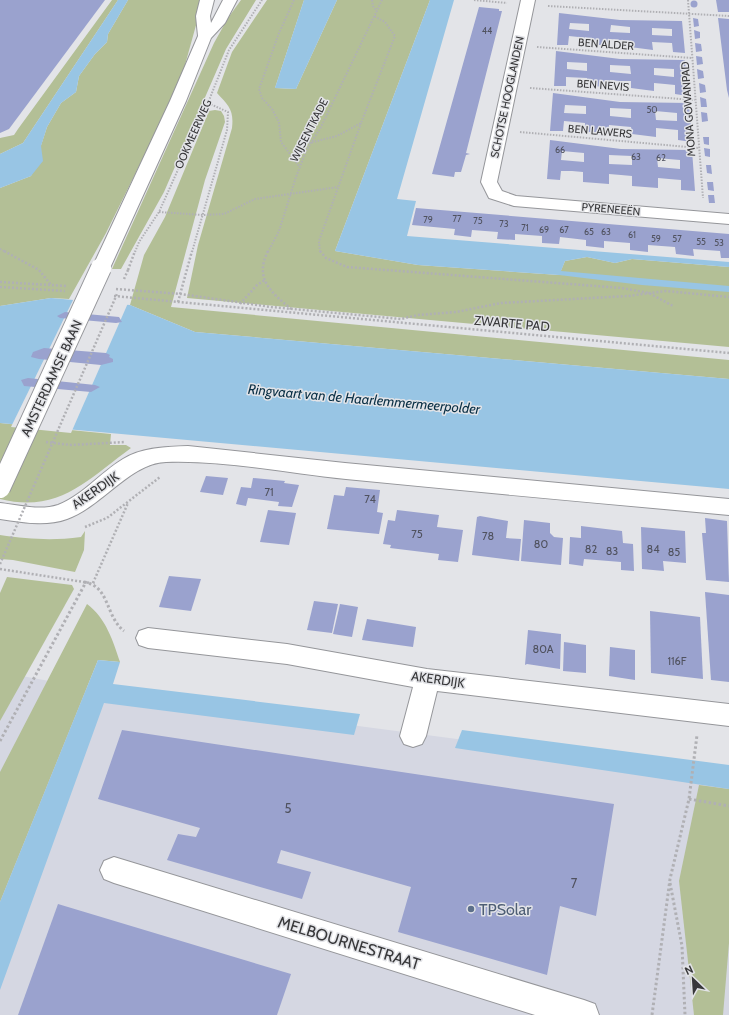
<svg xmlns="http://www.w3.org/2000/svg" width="729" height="1015" font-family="Cabin,sans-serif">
<rect width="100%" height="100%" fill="#e3e4e8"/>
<path fill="#d5d7e2" d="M0,672L131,696L729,775V1015H0Z"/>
<g fill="#b3bf96">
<path d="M112,0H118L23,143L0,154V138L14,135L18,129Z"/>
<path d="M128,0H203L180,83L106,233L69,299L51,298L0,306V188L31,176L47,127L61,103L76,92L79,76L95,54L107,42L108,34Z"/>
<path d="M241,0H256L226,49L164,192L121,269H112L214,43L228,18Z"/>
<path d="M267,0H304L275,88L296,89L337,0H430L335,251L418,265L559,275L565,261L587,257L615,263L632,259L729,267V347L187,298L198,245L232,128C234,110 229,106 217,93L232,52Z"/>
<path d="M215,110L221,111L224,116L225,122L205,180L171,307L729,360V379L195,332L130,305L144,255L165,217L209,111Z"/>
<path d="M0,423L111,434L110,445H126L131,448C88,479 59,514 0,499Z"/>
<path d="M85,531L84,550L75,572L13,560L0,559V535C29,539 51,541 81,537Z"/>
<path d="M7,577L72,585L74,589L0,721V593Z"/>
<path d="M87,604C106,618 113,641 120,662L98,660L0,902V772Z"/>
<path d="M699,785L729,789V943L723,1015H694L679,881Z"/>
</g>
<g fill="#98c5e4">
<path d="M118,0H128L108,34L107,42L95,54L79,76L76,92L61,103L47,127L41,146L43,161L31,176L0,188V154L23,143Z"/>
<path d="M304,0H337L296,89L275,88Z"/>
<path d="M430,0H454L397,199L416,201L407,236L729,262V267L632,259L615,263L587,257L565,261L561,271L729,286V292L642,285L559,275L418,265L335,251Z"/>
<path d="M51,298L130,305L195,332L729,379V489L0,423V306Z"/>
<path d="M98,660L120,662L113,684L360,714L354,735L104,703L0,990V902Z"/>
<path d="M462,730L729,765V789L455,748Z"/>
</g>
<path fill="#e3e4e8" d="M74,298L128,303L71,433L11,427Z"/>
<g fill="#9aa2ce" fill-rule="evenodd">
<path d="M0,0H105L9,129L0,133Z"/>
<path d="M716,0H729V12H718Z"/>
<circle cx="694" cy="4" r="3.5"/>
<path d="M479,7L499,9V11H502L466,153L470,154L466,155L461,172H455L454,177L432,174Z"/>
<path d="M559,13L620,20L682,21L685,53L673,52L672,43L652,42L653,50L630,47V41L610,39V45H588V38L569,36L568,45H557ZM570,23L589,24V31L569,29ZM611,25L630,27V33L610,32ZM652,28L672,29V36L652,35Z"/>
<path d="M693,18L698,19L699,26L694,27Z"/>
<path d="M718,18L729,19V98L727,90Z"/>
<path d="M694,30L700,32V38L695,39Z"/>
<path d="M695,43L701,44L702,51L696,52Z"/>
<path d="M556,51L620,59L685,60L688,96L675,94V85L665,84L654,83V91L631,88V81H620L610,80V87L587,86V78L566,77V86H554ZM567,62L587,63V71L567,69ZM610,65L630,66L631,74L610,72ZM654,68L674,69V77L654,75Z"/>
<path d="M696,56L702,57L703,64L697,65Z"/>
<path d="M697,69L703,71L704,78L698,79Z"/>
<path d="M699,83L705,85L706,92L700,93Z"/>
<path d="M553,93L620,102L689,103L692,142L678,140V130L656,128V137L632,134L631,127L609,125V132H585V123L564,121L563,131H550ZM565,105L586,106V114L564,113ZM610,108L631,109V118L610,116ZM655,111L677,113V121L656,120Z"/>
<path d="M700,97L706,99L707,107H701Z"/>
<path d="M701,112L707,113L708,121L702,122Z"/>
<path d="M703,137H709V145L704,144Z"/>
<path d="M550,140L621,149L692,150L695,191L681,190V180L669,179L658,178V188L632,186V176L621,175L609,174V184L583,182V172L572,171H561L560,180L547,179ZM562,151L584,153V162L561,160ZM609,155L632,156V165L609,164ZM657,158L680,160V169L658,167Z"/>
<path d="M704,148L710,149V157L705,156Z"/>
<path d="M706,165H711L712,174L707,173Z"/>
<path d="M707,182H713L714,191L708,190Z"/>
<path d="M708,195H714L715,203H709Z"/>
<path d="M416,208L729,234V258H721L720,251L693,249L694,256L676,254L675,247L648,245V252L630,250V243L604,241V248L586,246V240L560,237L559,244L542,243V236L515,234V240L497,239L498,232L472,230L471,237L454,235L455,229L412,225Z"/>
<path d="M65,312L119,317L122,322L116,323L60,318L57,316Z"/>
<path d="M44,348L106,353L110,355L109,357L113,359V362L101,365L39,359L31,357L33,352Z"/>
<path d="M28,378L95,385L100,387L91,392L24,386L21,380Z"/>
<path d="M206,476L228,478L223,495L200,492Z"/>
<path d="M253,478L285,481L284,483L299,485L292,507L278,506L279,502L248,498L246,506L236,504L241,487L251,488Z"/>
<path d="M346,487L380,490L377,512L383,513L379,534L327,529L334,495L344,496Z"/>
<path d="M268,510L296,513L289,545L260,542Z"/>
<path d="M397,510L439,515L437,527L463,530L458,562L438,560L439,554L390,548L391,545L383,544L388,520L395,521Z"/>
<path d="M480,516L508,521L506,538L521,539L519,561L472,555L477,517Z"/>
<path d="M705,518L727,521L729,582L706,580L702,533H706Z"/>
<path d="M524,520L550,523V533L554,537L563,538L561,565L521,561Z"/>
<path d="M581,526L622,531L623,543L633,544L634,571L621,570V562L584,559L583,566L569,564L570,537L581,538Z"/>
<path d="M641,527L685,531L686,563L663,561L664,571L642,569Z"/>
<path d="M169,576L201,579L191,611L159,607Z"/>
<path d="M705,592L729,595V682L711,680Z"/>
<path d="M314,601L338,604L332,633L307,630Z"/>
<path d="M340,604L358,607L352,637L333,634Z"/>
<path d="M650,611L700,617L703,679L651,673Z"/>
<path d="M367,619L416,627L413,647L362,640Z"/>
<path d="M528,630L561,634L560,669L527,664L525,665Z"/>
<path d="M564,642L586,645V673L563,671Z"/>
<path d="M610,647L635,650V680L609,676Z"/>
<path d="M122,730L614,804L596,916L560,906L547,975L398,932L411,887L281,850L277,863L311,872L302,899L167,860L178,834L196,837L200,828L98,799Z"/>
<path d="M58,904L291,974L277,1015H18Z"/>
</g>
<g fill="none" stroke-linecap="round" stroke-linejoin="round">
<g stroke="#95969a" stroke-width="2">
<g id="minor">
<path d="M521,0H535L497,182L502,191L516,196L729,214V224L514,206L489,198L481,182Z"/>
<path d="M188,446L345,463L729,499V515C601,503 474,492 346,479C288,473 225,460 166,462C130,463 103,506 67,519C45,527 22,522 0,519V503C18,505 40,511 58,505C83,495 100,473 123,459C143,447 165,447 188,446Z"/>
<path d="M148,628L287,644L427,669L729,704V726L437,691L426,736L422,744L413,747L404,744L400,736L413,687L287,664L148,648L139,645L136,638L139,631Z"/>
<path d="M114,857L584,1000L595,1004L599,1015H535L114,883L104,879L100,870L104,861Z"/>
</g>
</g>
<g stroke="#95969a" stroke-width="2">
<path id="major" d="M200,0H214L210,16L211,23L223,0H237L225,23L211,38L186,101L110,268L107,272L101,273L95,272L92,268L170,101L198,36L196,16Z"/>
</g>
<g stroke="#b0b0b4" stroke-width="2" stroke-dasharray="1.5 1.5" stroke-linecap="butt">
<path d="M294,0L279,33L259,89L262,98L272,109L279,122L281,142L299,166"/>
<path d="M372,0L373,6L377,11"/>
<path d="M474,0L507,3"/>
<path d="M688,0L703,198"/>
<path d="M548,6L729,16"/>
<path d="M537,47L692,58"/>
<path d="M530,88L695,100"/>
<path d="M520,132L699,148"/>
<path d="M309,143L337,136L361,123L395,36L385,22L374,16"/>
<path d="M159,212L203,215L224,214L255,199L338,187"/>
<path d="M0,249L6,252"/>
<path d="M135,252L139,242L159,212L208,103L229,50L262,0"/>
<path d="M192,252L227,130L228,112L208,103"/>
<path d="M268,252L279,231L296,177L306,151L321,127L382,0"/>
<path d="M320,252L319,241L361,123"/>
</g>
<g stroke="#b0b0b4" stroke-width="2.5" stroke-dasharray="2 2" stroke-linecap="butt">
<path d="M4,251L39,270L51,285"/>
<path d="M268,251C254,279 271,292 291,309"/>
<path d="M320,251L326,258L347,267L622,288L649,293L673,306"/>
<path d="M128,270L135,251"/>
<path d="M0,282L67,286"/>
<path d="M0,287L65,291"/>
<path d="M116,289L181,294L271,307L401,319L418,315L456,312L501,303L628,296L666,291L729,297"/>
<path d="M114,296L729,353"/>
<path d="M178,302L192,251"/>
<path d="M240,304L257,285L265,280"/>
<path d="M46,442L71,445L125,442"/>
<path d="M85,527L107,518L160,477"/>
<path d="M0,569L90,583"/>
<path d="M93,583L128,503"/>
</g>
<g stroke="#b0b0b4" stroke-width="3" stroke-dasharray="2.5 2.5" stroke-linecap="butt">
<path d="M84,582C110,586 105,616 124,631"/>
<path d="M93,583L94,582"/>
<path d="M0,741L86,582"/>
<path d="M689,799L729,806"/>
<path d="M670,883L682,946L685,1015"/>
<path d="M652,1015L670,879L689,799L697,735"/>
</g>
<use href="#minor" fill="#fff" fill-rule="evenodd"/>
<use href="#major" fill="#fff" fill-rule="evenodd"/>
<g stroke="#95969a" stroke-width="22" stroke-linecap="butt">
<path id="major-bridge" d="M0,488L101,268"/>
</g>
<g stroke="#b0b0b4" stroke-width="2.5" stroke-dasharray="2 2" stroke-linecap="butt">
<path d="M124,279L128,270"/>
<path d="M0,564L117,294"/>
</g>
<use href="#major-bridge" stroke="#fff" stroke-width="20"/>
</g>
<circle fill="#5c6f8a" stroke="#e3e4e8" stroke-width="1.5" cx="471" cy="909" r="4"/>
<g text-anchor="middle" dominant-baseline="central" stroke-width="3" stroke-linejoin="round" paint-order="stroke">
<g font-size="9" fill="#50525f">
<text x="487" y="30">44</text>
<text x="652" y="109">50</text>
<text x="560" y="149">66</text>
<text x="636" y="156">63</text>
<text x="661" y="157">62</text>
<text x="457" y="218">77</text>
<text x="428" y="219">79</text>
<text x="478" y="220">75</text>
<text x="504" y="223">73</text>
<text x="525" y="227">71</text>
<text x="544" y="229">69</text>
<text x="564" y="229">67</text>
<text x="589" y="231">65</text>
<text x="606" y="231">63</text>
<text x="632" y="234">61</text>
<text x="656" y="238">59</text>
<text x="677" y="238">57</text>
<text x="701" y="241">55</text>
<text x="719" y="242">53</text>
</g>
<g font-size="11" fill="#38383a" stroke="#e3e4e8">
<text transform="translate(606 44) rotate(4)">BEN ALDER</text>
<text transform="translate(603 85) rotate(4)">BEN NEVIS</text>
<text transform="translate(507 97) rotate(-78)">SCHOTSE HOOGLANDEN</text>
<text transform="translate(688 109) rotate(-94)">MONA GOWANPAD</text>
<text transform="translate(309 130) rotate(-63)">WIJSENTKADE</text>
<text transform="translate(600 131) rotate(5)">BEN LAWERS</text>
<text transform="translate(193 134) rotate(-66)">OOKMEERWEG</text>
<text transform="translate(611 209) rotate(5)">PYRENEEËN</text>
</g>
<g font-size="11" fill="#50525f">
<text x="269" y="492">71</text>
<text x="370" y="499">74</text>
<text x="417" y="534">75</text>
<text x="488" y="536">78</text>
<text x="541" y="544">80</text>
<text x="591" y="549">82</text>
<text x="653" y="549">84</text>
<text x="612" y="551">83</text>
<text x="674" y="552">85</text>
<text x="543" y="649">80A</text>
<text x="677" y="661">116F</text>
</g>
<g font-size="13" fill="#38383a" stroke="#e3e4e8">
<text transform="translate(512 323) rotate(5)">ZWARTE PAD</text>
<text transform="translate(51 378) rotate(-65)">AMSTERDAMSE BAAN</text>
<text transform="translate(95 490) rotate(-35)">AKERDIJK</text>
<text transform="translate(438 679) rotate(8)">AKERDIJK</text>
</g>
<g font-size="13" fill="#50525f">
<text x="288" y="808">5</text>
<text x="574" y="883">7</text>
</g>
<g font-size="14" font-style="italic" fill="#092f45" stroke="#e3e4e8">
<text transform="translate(364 399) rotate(5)">Ringvaart van de Haarlemmermeerpolder</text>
</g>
<g font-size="16" fill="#4e5e75" stroke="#e3e4e8" text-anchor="start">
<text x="479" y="909">TPSolar</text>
</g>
<g font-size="16" fill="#38383a" stroke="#e3e4e8">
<text transform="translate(349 943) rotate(17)">MELBOURNESTRAAT</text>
</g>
</g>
<g transform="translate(693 979) rotate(335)" stroke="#e3e4e8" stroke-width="3" paint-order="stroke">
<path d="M0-3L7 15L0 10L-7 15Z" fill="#38383a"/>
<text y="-6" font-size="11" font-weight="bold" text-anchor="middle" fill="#38383a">N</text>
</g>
</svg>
